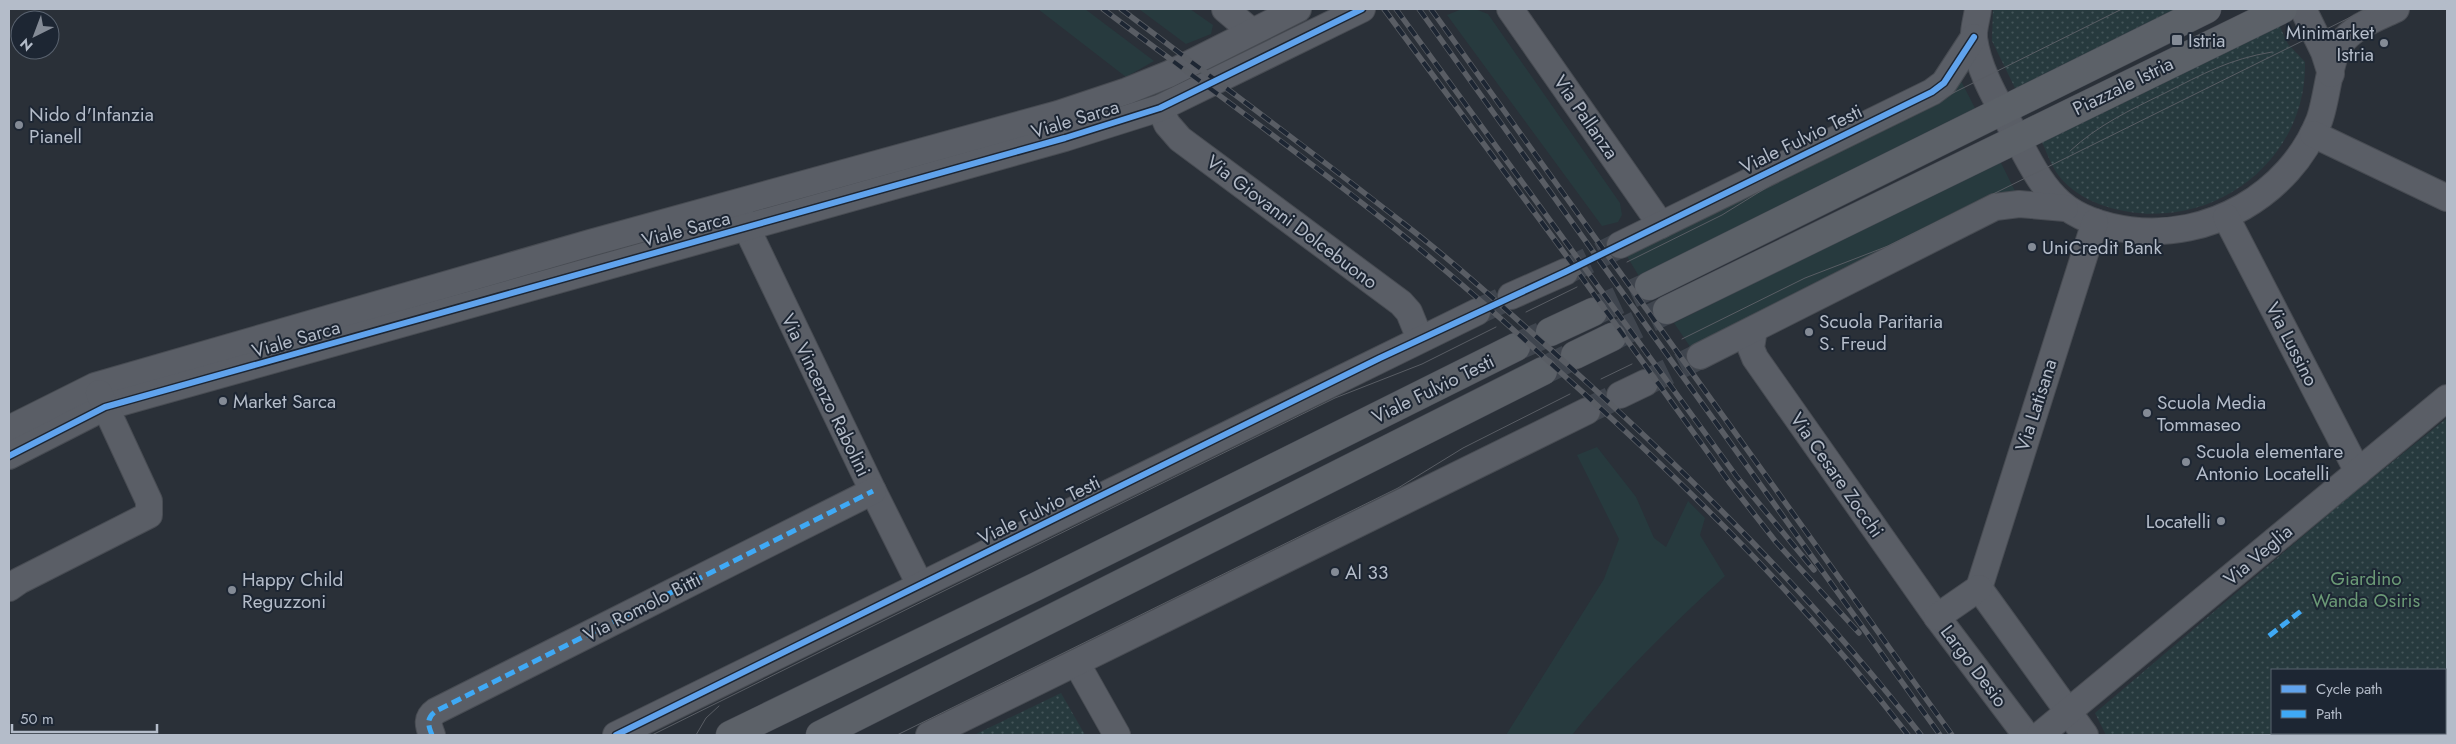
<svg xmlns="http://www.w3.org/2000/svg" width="2456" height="744" font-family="Jost,sans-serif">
<defs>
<pattern id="park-dots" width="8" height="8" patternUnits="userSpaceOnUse" patternTransform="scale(1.25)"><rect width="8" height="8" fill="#273a3e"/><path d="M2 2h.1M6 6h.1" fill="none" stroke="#445559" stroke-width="1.8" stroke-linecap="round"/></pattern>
</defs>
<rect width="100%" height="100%" fill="#2a3038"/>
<g fill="#273a3e">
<path d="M1038,9H1085L1154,61L1126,77Z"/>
<path d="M1139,9H1190L1213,25L1211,34L1186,44Z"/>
<path d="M1462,9H1475L1488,14L1620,203L1622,215L1618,222L1602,226L1447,15Z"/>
<path d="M1960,79L1978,114L1640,278L1625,253Z"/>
<path d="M1999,159L2017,195L1693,351L1674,323Z"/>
<path d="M1597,447L1636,497L1654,538L1666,547L1688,501L1705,518L1700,535L1725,576C1671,626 1618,677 1572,735H1506L1604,579L1619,539L1577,455Z"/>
</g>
<g fill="url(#park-dots)" fill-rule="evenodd">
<path d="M1993,9H2176L2016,90L1992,41Z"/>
<path d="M2279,25L2288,44L2305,62C2307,158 2218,229 2124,211C2099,206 2075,196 2059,176C2051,166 2046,150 2040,138Z"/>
<path d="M2447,418V735H2106L2095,713L2350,496ZM2272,670H2445V733H2272Z"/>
<path d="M1061,693L1085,735H974Z"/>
</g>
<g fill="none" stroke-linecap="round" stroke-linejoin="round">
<g stroke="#3f454e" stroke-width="26" stroke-dasharray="26 13" stroke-linecap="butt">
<path d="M1565,272L1620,245"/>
<path d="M1477,312L1511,296"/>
<path d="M1645,383L1700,356"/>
<path d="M1587,411L1620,395"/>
</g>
<g stroke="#3f454e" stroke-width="28" stroke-dasharray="28 14" stroke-linecap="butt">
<path d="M1593,312L1649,286"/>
<path d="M1612,337L1667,310"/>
<path d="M1516,347L1550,332"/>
<path d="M1543,371L1575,355"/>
</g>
<g stroke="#484c53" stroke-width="28">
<g id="minor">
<path d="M1225,9L1245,26L1250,33"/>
<path d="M1510,9L1661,225"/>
<path d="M1978,9C1977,18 1973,30 1974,38C1979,75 2003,110 2019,142C2047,197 2066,221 2130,230C2209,240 2289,195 2319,121C2327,101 2329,60 2340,45C2352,27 2377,18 2396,9"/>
<path d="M2303,9L2324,52L2331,74"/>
<path d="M1160,108L1167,124L1180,139L1401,303L1409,312L1420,339"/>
<path d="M2313,134L2447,198"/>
<path d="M739,212L873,491L920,585"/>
<path d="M2226,217L2358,472"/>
<path d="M1620,245L1932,92L1944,83L1974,37"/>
<path d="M1511,296L1565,272"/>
<path d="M1754,329L1751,348L1755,358L1937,617L2026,735"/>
<path d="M1700,356L1995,207L2019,204L2065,208"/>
<path d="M1620,395L1645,383"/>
<path d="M9,429L95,386L590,243L1058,114L1127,91L1169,74L1298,9"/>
<path d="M9,456L105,407L1065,138L1160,108L1362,9"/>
<path d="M9,588L19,581L149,515V501L99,393"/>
<path d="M1979,588L2095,222"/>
<path d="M1979,588L2085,735"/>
<path d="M1937,617L1979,588"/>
<path d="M1077,664L1117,735"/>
<path d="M432,735C428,725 426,718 436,711L873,491"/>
<path d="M616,735L1477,312"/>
<path d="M929,735L1587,411"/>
<path d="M2040,735L2447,398"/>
</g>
</g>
<g stroke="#484c55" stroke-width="29">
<g id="major">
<path d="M1649,286L2207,9"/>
<path d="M1667,310L2283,9"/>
<path d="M1550,332L1593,312"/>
<path d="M1575,355L1612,337"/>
<path d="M730,735L1037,586L1516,347"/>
<path d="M820,735L1543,371"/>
</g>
</g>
<use href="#minor" stroke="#5a5e66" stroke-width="26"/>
<use href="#major" stroke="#5c6168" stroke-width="28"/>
<g stroke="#595d64" stroke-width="1">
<path d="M2070,151C2098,125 2130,110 2165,93C2203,74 2229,59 2272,52"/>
<path d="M1627,262L1722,215L1782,178L2122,9"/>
<path d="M1526,312L1577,287"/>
<path d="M1682,339L1805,278L1888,246L2367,9"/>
<path d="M1601,379L1632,364"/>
<path d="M652,735L1335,398L1422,364L1496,327"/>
<path d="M696,735L706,718L719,706"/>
<path d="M897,735L1398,488L1463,448L1570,394"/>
</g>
<g stroke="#595d64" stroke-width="5.5">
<g id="rail">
<path d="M1103,9C1200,82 1300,153 1395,229C1455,277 1512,328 1569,380C1691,489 1808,605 1908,735"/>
<path d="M1121,9C1215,80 1310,150 1403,223C1460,267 1514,317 1568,365C1695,480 1816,600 1921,735"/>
<path d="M1384,9L1560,247L1729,482L1776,542L1859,633"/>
<path d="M1396,9L1737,477L1814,570"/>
<path d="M1419,9L1940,735"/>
<path d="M1431,9L1952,735"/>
</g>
</g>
<use href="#rail" stroke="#1d2633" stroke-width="4" stroke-dasharray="11" stroke-linecap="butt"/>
<g stroke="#3fa9f5" stroke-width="5" stroke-dasharray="10 5" stroke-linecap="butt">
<path d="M2269,636L2301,611"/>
<path d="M432,735C428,725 426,718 436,711L873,491"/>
</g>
<g stroke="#1d2633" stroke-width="9">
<g id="cycleway">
<path d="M9,456L105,407L1065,138L1160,108L1362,9"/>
<path d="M616,735L1380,358L1565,272L1932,92L1944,83L1974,37"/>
</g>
</g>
<use href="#cycleway" stroke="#60a3ed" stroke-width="6"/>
</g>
<g fill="#848b96" stroke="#1d2633" stroke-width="2">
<rect x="2171" y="34" width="12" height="12" rx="2.5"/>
<circle cx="2384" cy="43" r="5"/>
<circle cx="19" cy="125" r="5"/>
<circle cx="2032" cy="247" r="5"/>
<circle cx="1809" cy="332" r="5"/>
<circle cx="223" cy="401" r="5"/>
<circle cx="2147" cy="413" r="5"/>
<circle cx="2186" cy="462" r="5"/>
<circle cx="2221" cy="521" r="5"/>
<circle cx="1335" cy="572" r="5"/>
<circle cx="232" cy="590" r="5"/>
</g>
<g text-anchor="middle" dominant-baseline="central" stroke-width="4" stroke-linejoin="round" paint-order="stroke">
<g font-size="19" fill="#b4bcc9" stroke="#1d2633" text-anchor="start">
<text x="2374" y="32" text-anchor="end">Minimarket<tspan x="2374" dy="22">Istria</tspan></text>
<text x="2188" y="40">Istria</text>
<text x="29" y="114">Nido d'Infanzia<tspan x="29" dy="22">Pianell</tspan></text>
<text x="2042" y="247">UniCredit Bank</text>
<text x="1819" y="321">Scuola Paritaria<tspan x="1819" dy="22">S. Freud</tspan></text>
<text x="233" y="401">Market Sarca</text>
<text x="2157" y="402">Scuola Media<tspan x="2157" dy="22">Tommaseo</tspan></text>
<text x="2196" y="451">Scuola elementare<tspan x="2196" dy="22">Antonio Locatelli</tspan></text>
<text x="2211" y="521" text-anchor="end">Locatelli</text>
<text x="1345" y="572">Al 33</text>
<text x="242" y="579">Happy Child<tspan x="242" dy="22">Reguzzoni</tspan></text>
</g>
<g font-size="19" fill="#b4bcc9" stroke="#1d2633">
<text transform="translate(2123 86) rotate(-26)">Piazzale Istria</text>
<text transform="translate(1586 117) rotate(55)">Via Pallanza</text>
<text transform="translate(1075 119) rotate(-17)">Viale Sarca</text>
<text transform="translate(1801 139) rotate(-26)">Viale Fulvio Testi</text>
<text transform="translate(1292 222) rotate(37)">Via Giovanni Dolcebuono</text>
<text transform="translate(686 229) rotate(-15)">Viale Sarca</text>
<text transform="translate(296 339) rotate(-16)">Viale Sarca</text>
<text transform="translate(2292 344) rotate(63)">Via Lussino</text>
<text transform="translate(1433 389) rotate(-26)">Viale Fulvio Testi</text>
<text transform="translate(826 395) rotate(64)">Via Vincenzo Rabolini</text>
<text transform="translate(2036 405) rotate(-72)">Via Latisana</text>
<text transform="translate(1837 475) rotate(55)">Via Cesare Zocchi</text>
<text transform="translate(1039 510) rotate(-26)">Viale Fulvio Testi</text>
<text transform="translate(2258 555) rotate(-40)">Via Veglia</text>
<text transform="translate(642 607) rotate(-27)">Via Romolo Bitti</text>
<text transform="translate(1974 666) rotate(53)">Largo Desio</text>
</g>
<g font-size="19" fill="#6b9a76" stroke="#1d2633">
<text x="2366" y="578">Giardino<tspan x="2366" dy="22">Wanda Osiris</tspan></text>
</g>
</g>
<rect width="2456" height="744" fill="none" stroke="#b4bcc9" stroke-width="20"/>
<rect x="2271" y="669" width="175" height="65" fill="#1d2633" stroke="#59626f"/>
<rect x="2281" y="685" width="25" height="8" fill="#60a3ed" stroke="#59626f"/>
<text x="2316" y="694" font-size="15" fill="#b4bcc9">Cycle path</text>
<rect x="2281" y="710" width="25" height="8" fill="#3fa9f5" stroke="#59626f"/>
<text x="2316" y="719" font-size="15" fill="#b4bcc9">Path</text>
<g transform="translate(35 35) rotate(222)"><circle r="24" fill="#1d2633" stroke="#59626f"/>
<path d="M0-4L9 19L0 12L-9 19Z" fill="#848b96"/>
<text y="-8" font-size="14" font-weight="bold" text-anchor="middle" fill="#b4bcc9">N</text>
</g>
<path d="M12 724v8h145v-8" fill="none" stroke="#b4bcc9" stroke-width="2.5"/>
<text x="20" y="724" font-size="15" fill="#b4bcc9" stroke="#1d2633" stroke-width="4" paint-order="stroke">50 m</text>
</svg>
